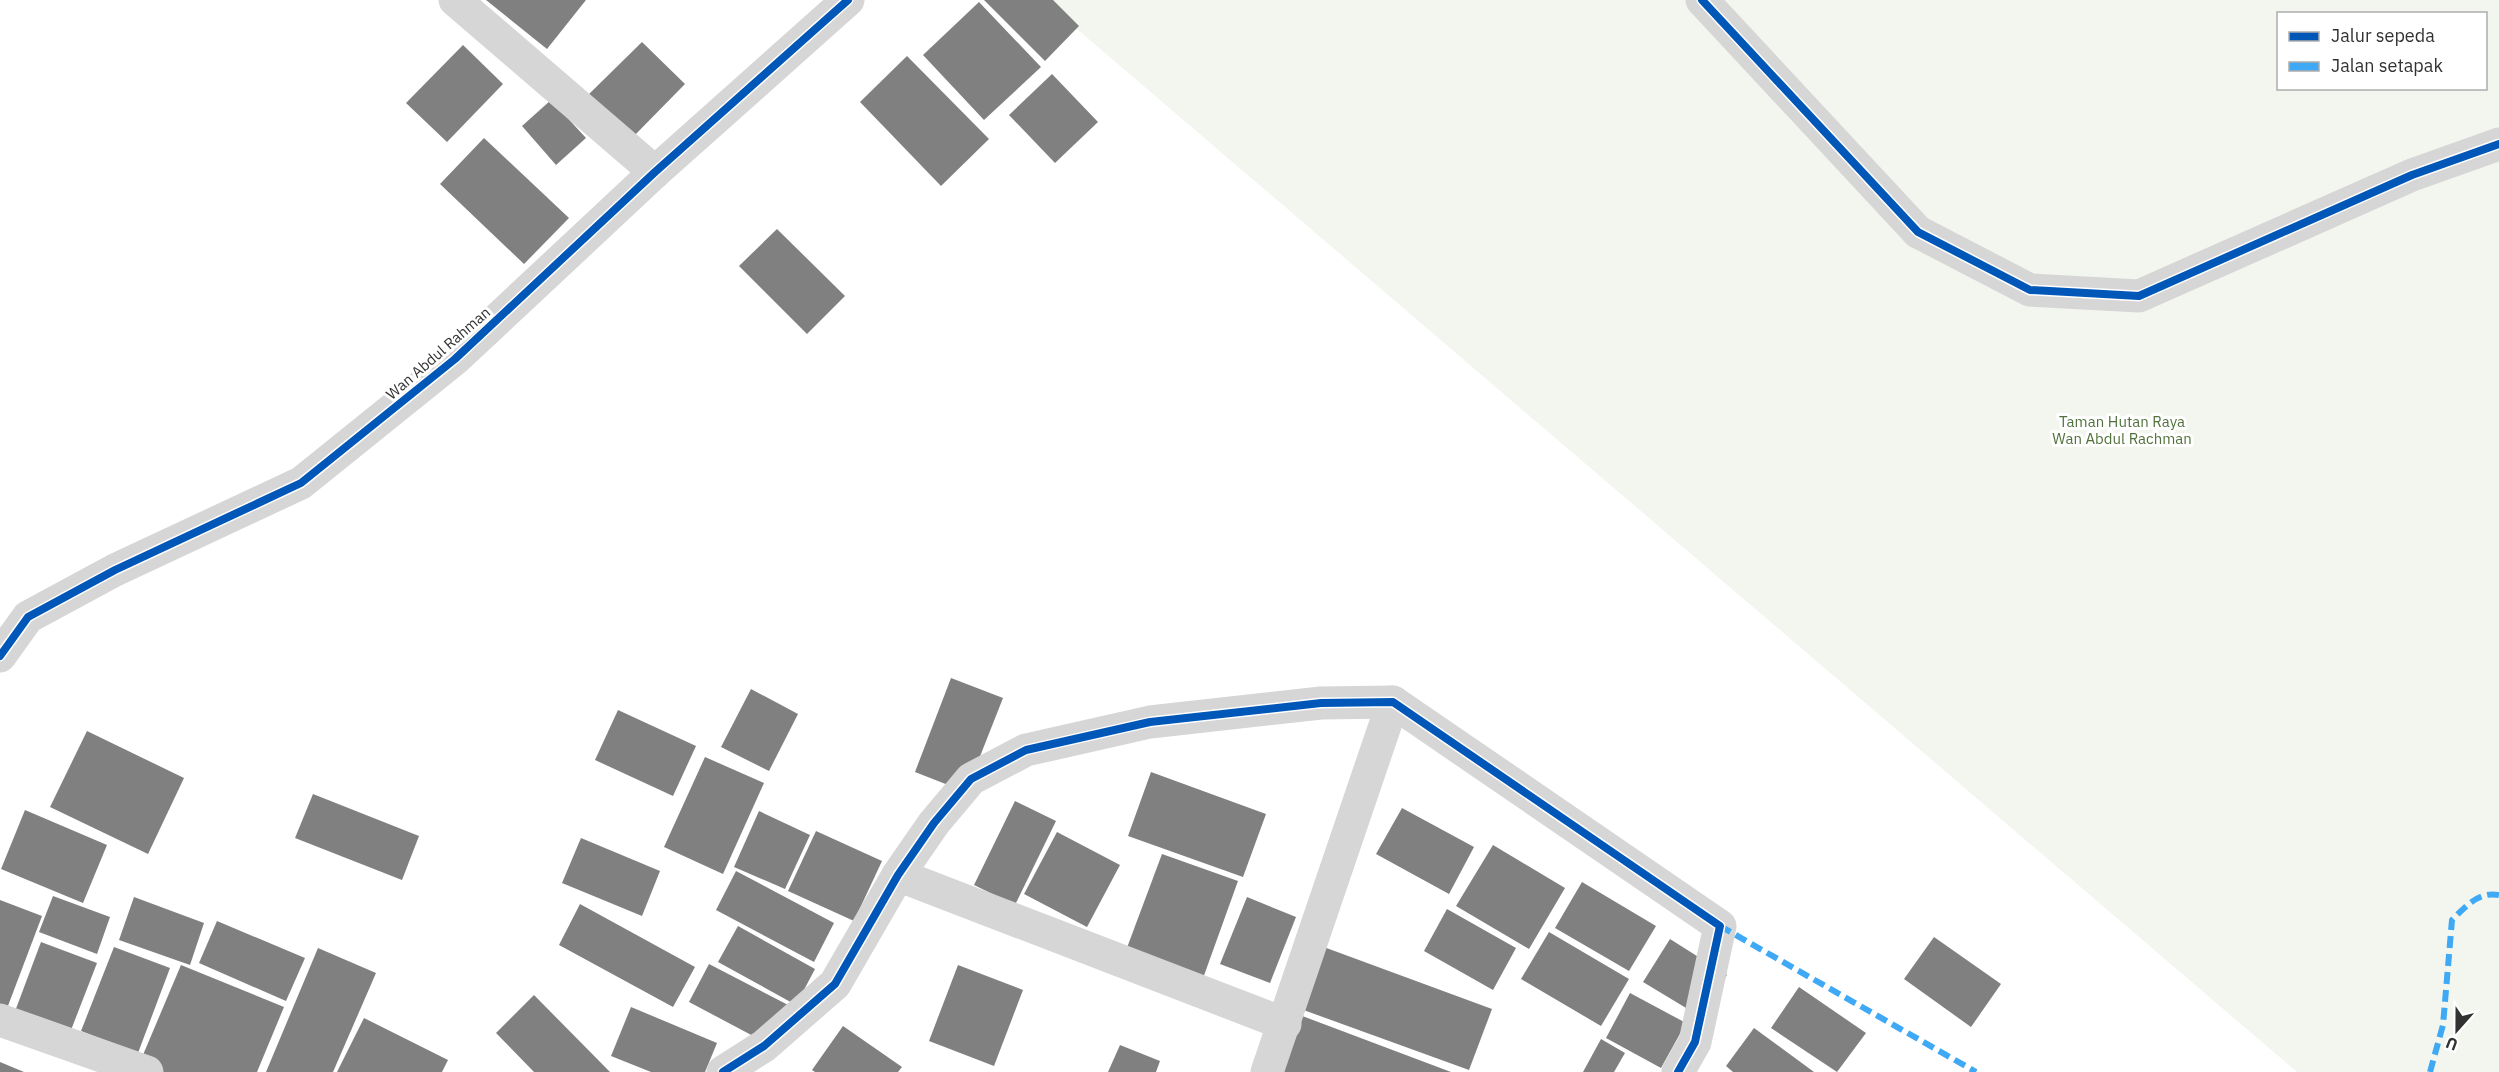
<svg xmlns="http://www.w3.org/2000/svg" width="2499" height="1072" font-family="'IBM Plex Sans',sans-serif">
<rect width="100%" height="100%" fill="#fff"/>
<path fill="#f2f6ee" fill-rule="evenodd" d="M1043,0H2499V1072H2297ZM2278,14H2486V88H2278Z"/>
<g fill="#808080">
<path d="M486,0H586L547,49Z"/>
<path d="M984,0H1053L1079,26L1045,61Z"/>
<path d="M979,2L1041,67L984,120L923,55Z"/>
<path d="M642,42L685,84L630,140L586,97Z"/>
<path d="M463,45L503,84L447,142L406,103Z"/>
<path d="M907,56L989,139L941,186L860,102Z"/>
<path d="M1052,74L1098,122L1055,163L1009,115Z"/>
<path d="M551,100L586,138L556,165L522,126Z"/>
<path d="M484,138L569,218L524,264L440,184Z"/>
<path d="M777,229L845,296L807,334L739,266Z"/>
<path d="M951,678L1003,698L966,792L915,772Z"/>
<path d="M751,689L798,714L769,771L721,747Z"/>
<path d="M618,710L696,746L673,796L595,760Z"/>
<path d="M87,731L184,778L148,854L50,807Z"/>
<path d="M705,757L764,783L723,874L664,847Z"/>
<path d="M1151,772L1266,814L1243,877L1128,836Z"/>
<path d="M313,794L419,836L402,880L295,838Z"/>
<path d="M1015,801L1056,821L1015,905L974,885Z"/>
<path d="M1402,808L1474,847L1449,894L1376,854Z"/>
<path d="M25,810L107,845L83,903L1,869Z"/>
<path d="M759,811L810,835L785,889L734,867Z"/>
<path d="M816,831L882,861L854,921L788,891Z"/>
<path d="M1057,832L1120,865L1087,927L1024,894Z"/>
<path d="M581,838L660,871L642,916L562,883Z"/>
<path d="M1493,845L1565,888L1529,949L1456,906Z"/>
<path d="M1162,854L1238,881L1202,981L1125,953Z"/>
<path d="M736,871L834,923L814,962L716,910Z"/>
<path d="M1582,882L1656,926L1629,971L1555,928Z"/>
<path d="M53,896L110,917L97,954L39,932Z"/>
<path d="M134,897L204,923L190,965L119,940Z"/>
<path d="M1247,897L1296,917L1270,983L1220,964Z"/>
<path d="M0,900L42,916L0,1027Z"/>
<path d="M580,904L695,967L673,1007L559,945Z"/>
<path d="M1447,909L1516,948L1493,990L1424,951Z"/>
<path d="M217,921L305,958L286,1001L199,963Z"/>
<path d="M738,926L815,969L796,1005L718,962Z"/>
<path d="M1549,932L1629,979L1601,1026L1521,979Z"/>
<path d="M1934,937L2001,984L1971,1027L1904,979Z"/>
<path d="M1670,939L1727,975L1701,1017L1643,982Z"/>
<path d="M41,942L97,963L66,1043L11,1022Z"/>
<path d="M1321,946L1492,1009L1469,1070L1298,1008Z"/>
<path d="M114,947L170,968L138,1053L81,1031Z"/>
<path d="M318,948L376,973L333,1072H266Z"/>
<path d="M709,964L792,1007L772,1046L689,1002Z"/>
<path d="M181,965L284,1007L257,1072H163L140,1062Z"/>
<path d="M958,965L1023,990L994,1066L929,1041Z"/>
<path d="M1799,987L1866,1033L1837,1072L1771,1028Z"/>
<path d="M1630,993L1686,1023L1661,1068L1606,1038Z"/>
<path d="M534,995L610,1072H534L496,1033Z"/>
<path d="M631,1007L717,1043L705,1072H651L611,1056Z"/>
<path d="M1297,1014L1451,1072H1275Z"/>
<path d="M364,1018L448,1060L442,1072H337Z"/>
<path d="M843,1026L902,1067L898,1072H815L812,1070Z"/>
<path d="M1754,1028L1814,1072H1733L1726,1066Z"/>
<path d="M1601,1039L1625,1053L1614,1072H1583Z"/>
<path d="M1120,1045L1160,1061L1156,1072H1108Z"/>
<path d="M0,1062L24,1072H0Z"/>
</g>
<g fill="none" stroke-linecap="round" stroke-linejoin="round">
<g stroke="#d6d6d6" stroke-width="33">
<path d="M455,0L655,172"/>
<path d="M1702,0L1918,232L2030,290L2139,296L2412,175L2499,144"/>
<path d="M0,656L28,617L115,570L301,483L455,359L655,172L848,0"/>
<path d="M898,875L1285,1024"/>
<path d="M0,1020L147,1072"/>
<path d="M723,1072L764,1046L835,984L898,875L934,823L971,779L1026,750L1150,722L1321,703L1393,702L1720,926L1695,1042L1678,1072"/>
<path d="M1267,1072L1393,702"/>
</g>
<g stroke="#3fa9f5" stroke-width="6" stroke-dasharray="12 6" stroke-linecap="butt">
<path d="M1720,926L1976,1072"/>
<path d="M2430,1072L2443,1025L2452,920C2465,907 2479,891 2499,895"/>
</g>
<g stroke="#fff" stroke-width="11">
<g id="cycleway">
<path d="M1702,0L1918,232L2030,290L2139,296L2412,175L2499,144"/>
<path d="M0,656L28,617L115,570L301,483L455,359L655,172L848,0"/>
<path d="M723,1072L764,1046L835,984L898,875L934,823L971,779L1026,750L1150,722L1321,703L1393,702L1720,926L1695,1042L1678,1072"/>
</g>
</g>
<use href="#cycleway" stroke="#0057b8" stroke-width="8"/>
</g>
<g text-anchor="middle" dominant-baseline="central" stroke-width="6" stroke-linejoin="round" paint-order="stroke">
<g font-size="15" fill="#323232" stroke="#fff">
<text transform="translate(438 353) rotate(-41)">Wan Abdul Rahman</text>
</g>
<g font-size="15" fill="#51713c" stroke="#fff">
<text x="2122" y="421">Taman Hutan Raya<tspan x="2122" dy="17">Wan Abdul Rachman</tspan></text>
</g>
</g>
<rect x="2277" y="12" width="210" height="78" fill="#ffffff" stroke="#adadad" stroke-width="1.5"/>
<rect x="2289" y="32" width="30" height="9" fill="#0057b8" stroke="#adadad" stroke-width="1.5"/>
<text x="2331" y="42" font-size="18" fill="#323232">Jalur sepeda</text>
<rect x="2289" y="62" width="30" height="9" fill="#3fa9f5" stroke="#adadad" stroke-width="1.5"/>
<text x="2331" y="72" font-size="18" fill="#323232">Jalan setapak</text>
<g transform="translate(2457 1030) rotate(201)" stroke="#ffffff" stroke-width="4.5" paint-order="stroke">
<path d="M0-4.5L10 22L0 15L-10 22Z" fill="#323232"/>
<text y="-9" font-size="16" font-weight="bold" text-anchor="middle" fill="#323232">U</text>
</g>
</svg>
